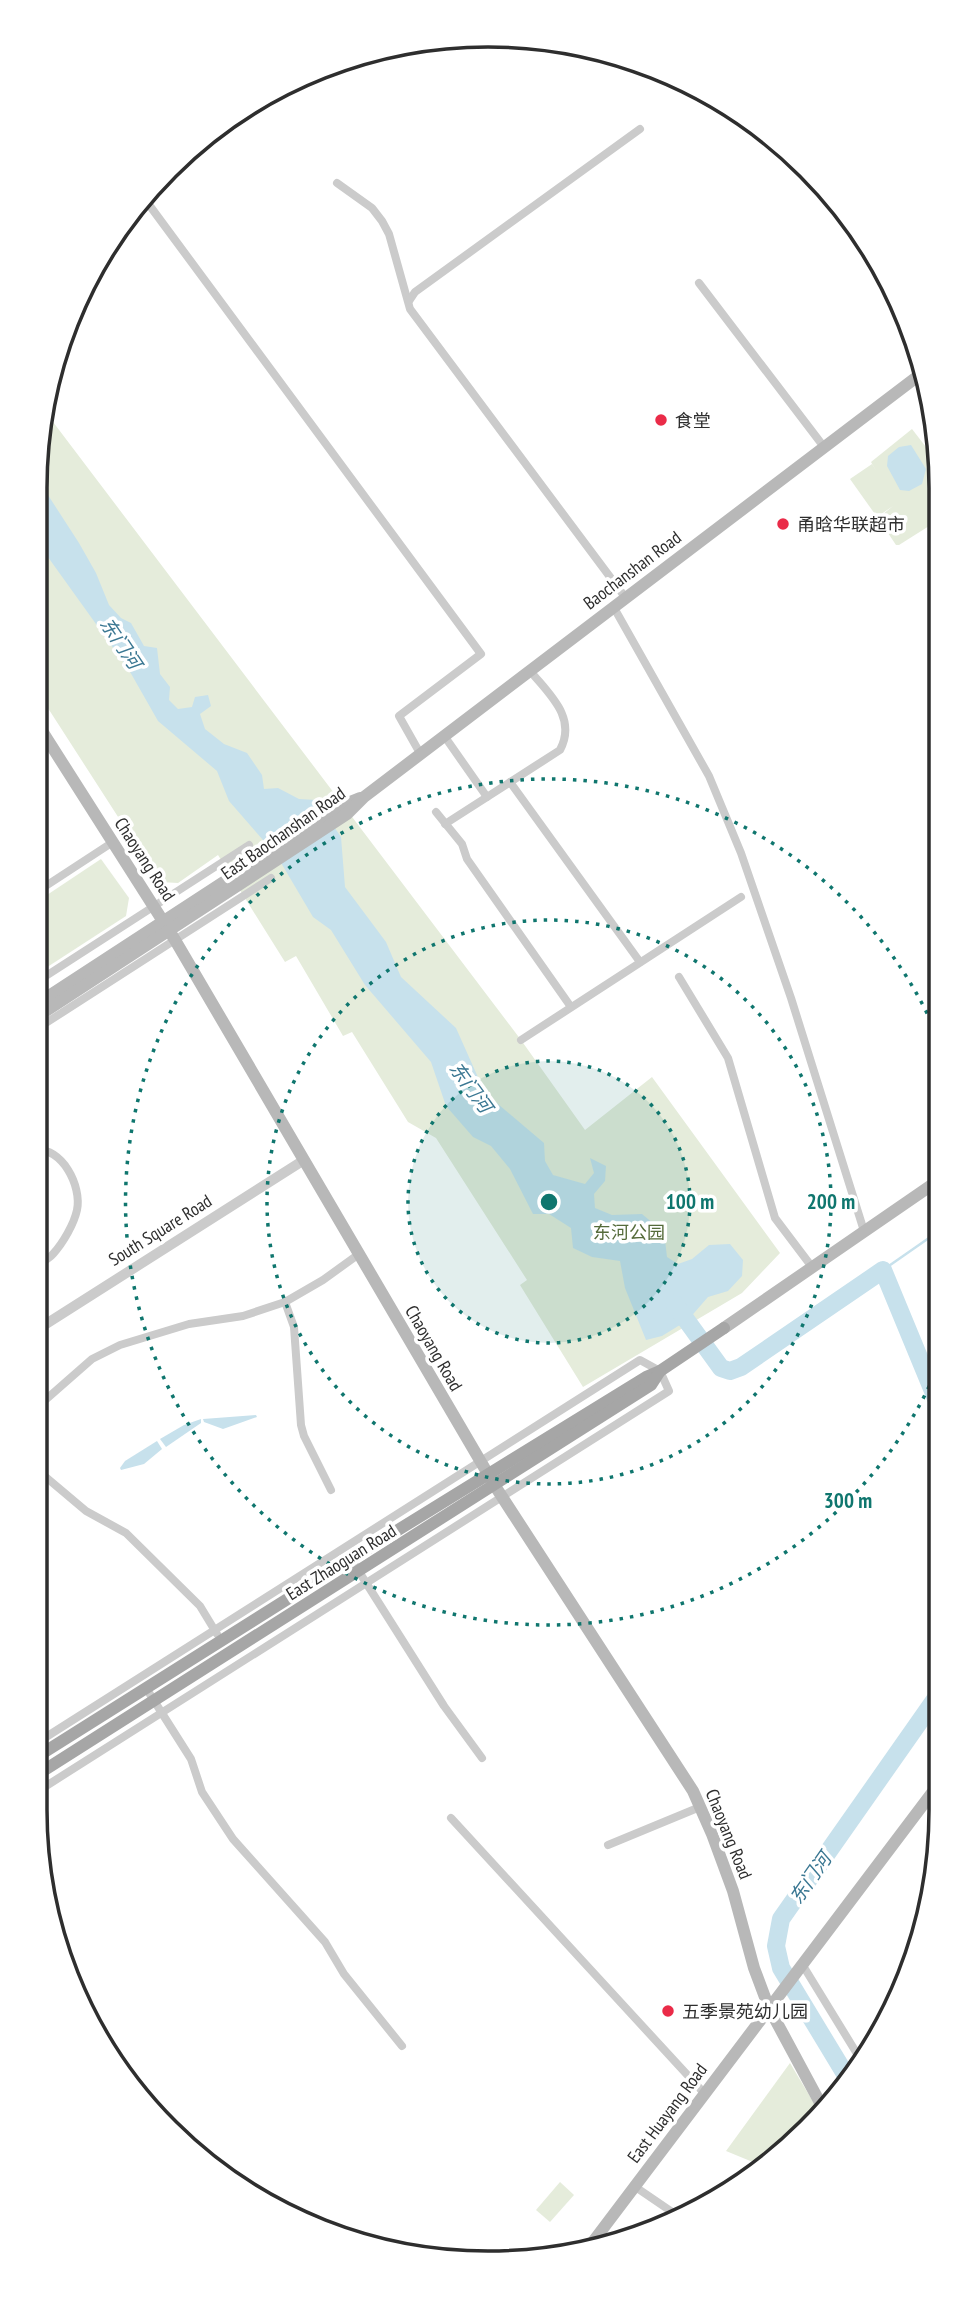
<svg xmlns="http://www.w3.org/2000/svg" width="976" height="2298" font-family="'PT Sans Narrow','Noto Sans SC',sans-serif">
<rect width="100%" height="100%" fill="#fff"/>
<g fill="#e5ecdb">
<path d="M47,414L521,1040L585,1130L652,1077L780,1253L742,1293L583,1387L520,1285L527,1280L436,1138L408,1122L352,1032L343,1036L296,956L285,962L218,855L178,883L160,882L35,688V488Z"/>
<path d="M912,429L929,451L937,445V521L899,545H896L878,518L893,506L877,517L850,479L872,464L877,472L871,462Z"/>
<path d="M101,859L129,898L126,916L35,975V903Z"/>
<path d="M790,2063L821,2115L760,2165L726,2151Z"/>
<path d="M560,2182L574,2195L550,2222L536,2210Z"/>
</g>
<g fill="#c7e1ec">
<path d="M911,445L926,469L922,484L909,491L900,490L887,466L888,456L899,447Z"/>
<path d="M36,481L46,492L79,543L96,573L109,605L121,618L131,623L144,646L157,648L160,674L170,687L169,700L178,709L192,707L195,697L208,695L211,706L200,714L205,729L224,744L247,753L262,775L264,789L278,788L299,799L316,800L341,837L345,887L386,942L401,977L456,1028L485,1093L544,1143L545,1161L553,1175L585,1184L594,1173L590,1158L606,1166L605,1181L594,1194L595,1208L612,1215L642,1214L654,1224L665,1240L667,1257L678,1264L692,1259L709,1245L730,1244L743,1260L742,1276L728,1291L708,1297L688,1320L662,1336L646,1340L625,1288L620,1261L592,1257L573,1248L571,1228L549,1214H533L510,1169L491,1146L473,1137L446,1106L431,1062L365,985L331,930L313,917L277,856L229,801L217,771L158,721L129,670L35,539Z"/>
<path d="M256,1415L257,1417L223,1429L204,1422L203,1419Z"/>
<path d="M201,1419V1423L166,1447L160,1439L184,1425Z"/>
<path d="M157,1441L162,1449L144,1464L121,1470L120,1468L125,1461Z"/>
</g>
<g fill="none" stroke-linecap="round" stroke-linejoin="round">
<path stroke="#c7e1ec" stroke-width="2.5" d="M883,1270L939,1231"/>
<g stroke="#c7e1ec" stroke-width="18">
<path d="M674,1303L721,1368L730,1371L741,1367L883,1270L940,1408"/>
<path d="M847,2077L781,1968L776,1946L781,1919L941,1691"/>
</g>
<g stroke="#cbcbcb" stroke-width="8">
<path d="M337,183L372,208L382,221L389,234L410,309L625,597"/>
<path d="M147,202L481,654L399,716L421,755"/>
<path d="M699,283L824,447"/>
<path d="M409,301L415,292L640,129"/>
<path d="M613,606L709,776L741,853L791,998L864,1231"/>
<path d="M445,737L487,797"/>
<path d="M510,782L640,962"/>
<path d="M436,812L462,844L467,859L571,1007"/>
<path d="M445,824L560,750C577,718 550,695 531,672"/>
<path d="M35,893L113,842"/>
<path d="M679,977L728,1058L775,1218L812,1267"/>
<path d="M35,983L249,845"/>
<path d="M35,1030L271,878"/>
<path d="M521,1040L741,897"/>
<path d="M35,1266C41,1263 49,1259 53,1254C63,1243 74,1224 77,1210C82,1186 62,1147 35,1150"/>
<path d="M285,1302L294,1327L301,1425L304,1436L331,1490"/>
<path d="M35,1391L42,1402"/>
<path d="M35,1409L92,1359L120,1345L189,1324L243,1316L285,1302L323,1280L359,1254"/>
<path d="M35,1468L86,1511L126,1533L200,1606L217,1634"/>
<path d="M351,1559L444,1706L482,1758"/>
<path d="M146,1688L191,1759L202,1792L233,1839L325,1942L344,1974L402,2046"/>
<path d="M35,1793L669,1391L660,1371L640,1360L35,1744"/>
<path d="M451,1818L704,2093"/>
<path d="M608,1845L700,1807"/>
<path d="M802,1964L859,2057"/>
<path d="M634,2186L678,2216"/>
</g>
<path stroke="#cbcbcb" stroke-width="10" d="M35,1331L304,1160"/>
<g stroke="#b8b8b8" stroke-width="12">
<path d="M35,720L175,940L495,1486L693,1791L712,1834L733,1891L754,1968L769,2008L825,2112"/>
<path d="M35,1005L340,806L360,798"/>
<path d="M35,1018L347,814L364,797L922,373"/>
<path d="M724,1328L939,1180"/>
<path d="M586,2251L941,1781"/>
</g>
<g stroke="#a6a6a6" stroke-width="12">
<path d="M35,1758L351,1559L646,1377L660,1371L724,1328"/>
<path d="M35,1776L651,1385L660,1371"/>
</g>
</g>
<circle cx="549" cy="1202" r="141" fill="#0f766e" fill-opacity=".12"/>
<g fill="none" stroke="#0f766e" stroke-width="3.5" stroke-dasharray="3.5 7">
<circle cx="549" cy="1202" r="141"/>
<circle cx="549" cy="1202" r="282"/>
<path d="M938 1367A423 423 0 1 1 938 1037"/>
</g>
<g fill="#ea2b48" stroke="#fff" stroke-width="2.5">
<circle cx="661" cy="420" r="7"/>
<circle cx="783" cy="524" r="7"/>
<circle cx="668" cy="2011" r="7"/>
</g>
<g text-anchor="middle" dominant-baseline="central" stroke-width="7" stroke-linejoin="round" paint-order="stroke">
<g font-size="18" fill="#2e2e2e" stroke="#fff" text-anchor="start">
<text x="675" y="420">食堂</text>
<text x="797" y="524">甬晗华联超市</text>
<text x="682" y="2011">五季景苑幼儿园</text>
</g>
<g font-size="18" fill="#2e2e2e" stroke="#fff">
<text transform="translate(632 570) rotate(-37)">Baochanshan Road</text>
<text transform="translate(283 833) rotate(-35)">East Baochanshan Road</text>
<text transform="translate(145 859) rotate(57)">Chaoyang Road</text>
<text transform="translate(160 1230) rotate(-32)">South Square Road</text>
<text transform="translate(434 1348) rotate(60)">Chaoyang Road</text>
<text transform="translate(341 1562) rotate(-32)">East Zhaoguan Road</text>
<text transform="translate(729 1834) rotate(68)">Chaoyang Road</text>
<text transform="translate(667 2113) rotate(-53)">East Huayang Road</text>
</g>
<g font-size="18" fill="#556b3a" stroke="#fff">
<text x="629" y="1232">东河公园</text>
</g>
<g font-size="19" font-style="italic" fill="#3a7792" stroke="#fff">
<text transform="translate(121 643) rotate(56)">东门河</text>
<text transform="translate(471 1087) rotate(54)">东门河</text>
<text transform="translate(810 1878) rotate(-55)">东门河</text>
</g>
</g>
<path d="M0 0H976V2298H0ZM488 47H488A441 441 0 0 1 929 488V1810A441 441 0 0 1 488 2251H488A441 441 0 0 1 47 1810V488A441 441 0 0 1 488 47Z" fill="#fff" fill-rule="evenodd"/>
<path fill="none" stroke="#2e2e2e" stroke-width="3.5" d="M488 47H488A441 441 0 0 1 929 488V1810A441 441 0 0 1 488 2251H488A441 441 0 0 1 47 1810V488A441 441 0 0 1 488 47Z"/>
<circle cx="549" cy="1202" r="10" fill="#0f766e" stroke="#fff" stroke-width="3.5"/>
<g font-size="21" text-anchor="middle" font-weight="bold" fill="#0f766e" stroke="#fff" stroke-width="7" stroke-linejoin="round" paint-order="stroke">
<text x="690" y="1209">100 m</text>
<text x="831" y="1209">200 m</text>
<text x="848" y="1508">300 m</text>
</g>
</svg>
